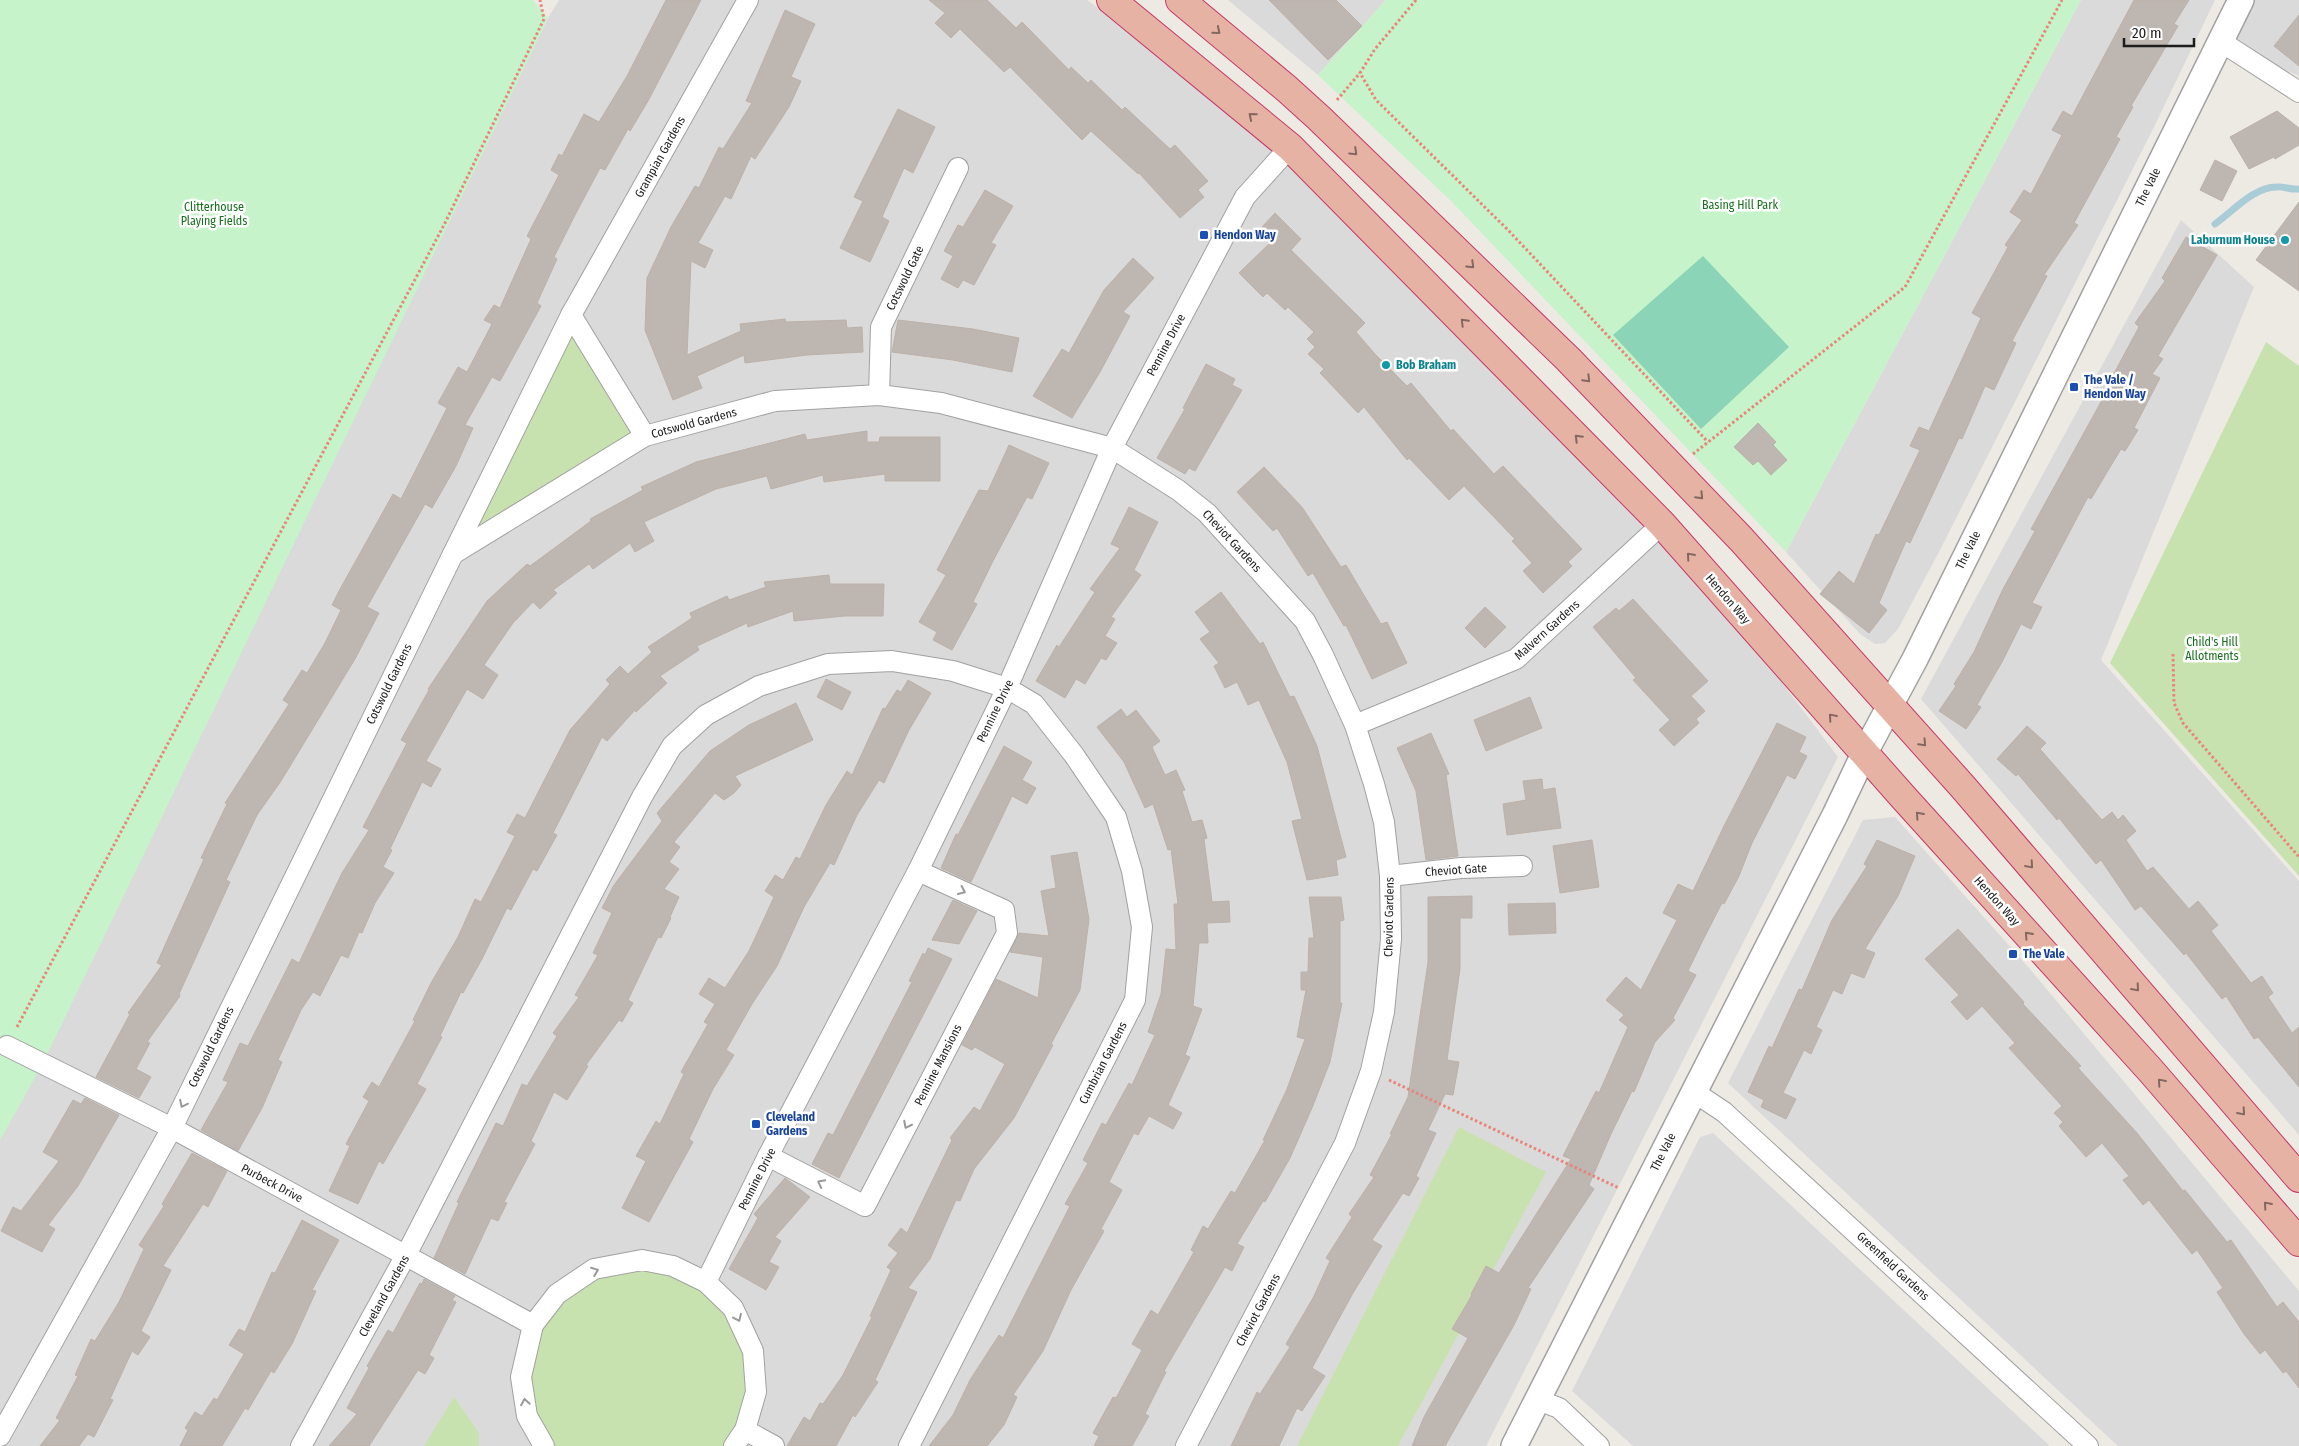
<svg xmlns="http://www.w3.org/2000/svg" width="2299" height="1446" font-family="'Fira Sans Condensed',sans-serif">
<rect width="100%" height="100%" fill="#edeae4"/>
<g fill="#dbdada">
<path d="M559,0H1087L1290,147L1675,540L1838,757L1486,1446H0V1120L548,18Z"/>
<path d="M1228,0H1386L1318,75Z"/>
<path d="M2081,0H2215L2155,125L1941,548L1898,629L1885,643L1875,644L1860,634L1786,552Z"/>
<path d="M2242,0H2299V76L2220,41Z"/>
<path d="M2181,220L2254,287L2101,660L2299,881V1135L1921,699Z"/>
<path d="M1895,817L2029,968L2299,1291V1446H2118L1728,1083L1863,820Z"/>
<path d="M1713,1133L1880,1288L2050,1446H1633L1572,1391L1700,1137Z"/>
</g>
<g fill="#c8e2af">
<path d="M571,315L645,436L453,554Z"/>
<path d="M2266,342L2299,366V876L2110,663Z"/>
<path d="M1459,1127L1546,1172L1398,1446H1297Z"/>
<path d="M673,1266L733,1308L756,1392L734,1446H544L527,1416L533,1325L594,1269Z"/>
<path d="M454,1397L479,1433V1446H424Z"/>
</g>
<g fill="#c6f3c9">
<path d="M0,0H533L548,18L41,1067L0,1140Z"/>
<path d="M1386,0H2081L1786,552L1451,201L1318,75Z"/>
</g>
<path fill="#8bd4b7" d="M1703,256L1789,347L1701,429L1613,335Z"/>
<g fill="none" stroke-linecap="round" stroke-linejoin="round">
<path stroke="#a9ccd6" stroke-width="7" d="M2215,224C2232,212 2254,187 2276,187C2284,186 2290,190 2299,189"/>
</g>
<g fill="#bdb6b1" stroke="#bdb1a8">
<path d="M666,0H701L648,101L630,131L628,129L605,170L600,168L575,215L554,257L557,259L537,303L541,306L500,381L492,377L465,425L473,428L456,466L432,508L425,504L367,607L379,613L355,659L281,781L257,815L226,880L230,882L179,994L180,996L147,1042L150,1043L136,1069L151,1077L139,1098L96,1077L130,1014L128,1013L162,965L157,963L204,859L201,858L227,804L225,803L289,704L283,700L302,670L307,673L325,643L341,610L332,605L339,591L393,494L401,499L447,408L438,403L458,367L467,372L492,324L484,320L494,305L500,308L531,239L527,236L559,175L551,170L559,154L562,156L584,114L599,122L627,76Z"/>
<path d="M929,0H987L1016,28L1022,22L1069,70L1071,67L1088,83L1091,80L1122,110L1125,107L1170,149L1175,145L1208,181L1198,190L1204,197L1180,218L1139,173L1138,174L1091,131L1082,140L1010,67L1004,72L960,29L951,38L935,23L945,13Z"/>
<path d="M1269,0H1336L1362,26L1328,60Z"/>
<path d="M2134,0H2189L2174,24L2178,26L2131,106L2133,107L2116,137L2120,139L2074,223L2078,225L2044,275L2047,276L2012,341L2016,343L1994,390L1985,386L1962,439L1959,438L1910,543L1906,541L1879,603L1887,610L1869,633L1820,594L1839,571L1854,584L1876,534L1879,535L1920,450L1910,446L1919,427L1929,431L1981,318L1972,313L2008,247L2005,245L2022,220L2010,212L2024,190L2031,194L2062,135L2052,130L2063,111L2072,116Z"/>
<path d="M785,10L815,24L791,77L801,81L789,107L755,159L751,156L731,199L725,196L698,243L713,250L705,268L691,261L687,355L741,331L740,324L785,319L786,322L846,320L847,328L862,327L863,352L807,355L745,363L744,355L697,376L702,388L673,400L645,330L647,278L671,227L695,186L699,188L719,147L723,149L752,103L746,101Z"/>
<path d="M2299,15V66L2274,46Z"/>
<path d="M898,109L935,127L913,173L904,168L882,217L889,221L870,262L840,248L863,201L854,197Z"/>
<path d="M2277,111L2299,128V145L2275,159L2274,157L2249,169L2230,137Z"/>
<path d="M2215,160L2237,171L2222,201L2200,190Z"/>
<path d="M985,190L1013,206L991,243L996,245L974,285L963,280L958,288L941,279L953,256L944,251L958,225L963,227Z"/>
<path d="M2299,202V291L2256,260Z"/>
<path d="M1275,213L1301,239L1291,250L1365,323L1356,332L1375,354L1407,386L1411,383L1451,431L1453,429L1494,474L1503,466L1582,549L1568,562L1572,566L1543,593L1523,571L1532,563L1512,541L1515,539L1464,486L1449,500L1409,458L1407,460L1364,407L1358,413L1320,373L1324,369L1308,354L1315,347L1307,339L1314,332L1288,307L1285,310L1267,293L1263,297L1239,273L1274,239L1262,227Z"/>
<path d="M2186,237L2217,255L2158,356L2163,359L2152,374L2160,378L2134,428L2138,430L2125,451L2121,449L2091,499L2088,497L2032,603L2042,607L2031,629L2021,624L2002,662L1977,705L1981,707L1966,729L1939,711L1956,686L1954,684L1974,652L2003,589L2035,531L2031,529L2113,380L2111,379L2139,327L2135,323L2165,281L2162,278Z"/>
<path d="M1133,258L1154,278L1123,312L1130,316L1100,372L1072,418L1033,396L1062,349L1069,353L1104,290Z"/>
<path d="M898,320L973,329L1019,338L1012,372L953,360L892,352Z"/>
<path d="M1206,364L1235,379L1232,385L1242,390L1195,471L1189,468L1185,474L1157,458L1185,409L1183,408Z"/>
<path d="M1758,423L1776,442L1773,445L1787,460L1771,475L1758,461L1753,465L1734,447Z"/>
<path d="M867,431V442H879L880,437H940V481H885V474L824,482L823,475L771,489L767,476L716,489L644,522L654,541L635,552L630,543L593,569L589,564L553,590L557,593L540,609L533,602L513,623L484,665L498,675L483,699L467,689L426,761L441,769L431,787L422,782L390,849L392,850L383,867L394,873L375,903L362,933L359,932L348,958L341,955L320,996L313,992L301,1010L278,1060L282,1062L262,1108L238,1151L201,1130L228,1082L223,1080L240,1043L248,1046L292,959L299,963L342,873L369,830L363,827L407,743L401,740L429,690L428,689L487,601L527,564L530,566L591,521L590,519L643,490L641,487L696,462L805,434L807,440Z"/>
<path d="M1009,445L1049,463L1032,499L1027,497L993,561L973,602L977,604L952,650L933,640L937,632L919,622L946,575L937,570L979,490L988,491Z"/>
<path d="M1264,467L1302,507L1341,567L1346,565L1381,624L1387,622L1407,663L1372,679L1346,625L1344,626L1313,573L1308,576L1277,528L1273,531L1237,492Z"/>
<path d="M1129,507L1158,522L1134,570L1141,575L1111,617L1115,619L1105,636L1117,643L1106,660L1101,658L1085,684L1076,679L1065,698L1036,681L1057,645L1059,647L1095,592L1090,589L1120,548L1111,544Z"/>
<path d="M829,575L830,584H884L883,616H845L794,621L793,611L748,627L747,623L697,646L699,650L660,676L667,683L636,712L635,710L607,741L602,737L553,833L557,835L537,871L533,869L511,910L507,908L482,959L463,993L461,992L440,1036L442,1037L417,1084L426,1089L383,1164L379,1161L358,1204L329,1191L350,1146L346,1144L369,1101L363,1097L372,1082L379,1087L415,1021L413,1020L431,983L458,937L475,899L481,902L515,836L507,832L517,814L525,818L570,730L610,684L606,680L620,666L628,674L652,652L648,647L692,618L690,613L727,596L729,600L766,587L764,582Z"/>
<path d="M1221,592L1260,644L1263,642L1290,697L1294,696L1317,746L1346,857L1336,860L1338,875L1307,880L1292,821L1302,819L1287,762L1259,700L1248,705L1237,682L1225,688L1214,666L1219,663L1200,639L1210,632L1195,612Z"/>
<path d="M1633,599L1708,681L1691,696L1705,711L1696,719L1699,723L1674,746L1659,730L1670,720L1633,680L1636,678L1593,627L1616,608L1619,611Z"/>
<path d="M1485,607L1506,627L1485,648L1465,628Z"/>
<path d="M826,679L851,692L842,710L817,697Z"/>
<path d="M908,680L931,693L909,730L884,783L879,780L857,815L834,865L830,863L804,907L777,966L752,1004L726,1050L734,1055L713,1089L689,1139L693,1142L649,1222L622,1208L646,1161L636,1156L656,1121L660,1124L684,1074L681,1072L708,1024L704,1022L715,1004L699,994L709,978L725,988L749,951L774,897L765,891L775,875L783,880L796,857L800,859L826,805L847,771L852,775L883,708L885,709L897,690L901,692Z"/>
<path d="M1530,697L1542,728L1486,751L1474,720Z"/>
<path d="M796,703L813,740L735,776L741,785L734,793L724,800L715,793L674,842L680,847L669,862L679,869L664,889L679,897L670,917L671,918L661,938L658,937L628,1000L633,1003L622,1022L619,1020L586,1065L588,1066L567,1100L554,1092L531,1141L535,1144L504,1202L507,1203L498,1221L491,1218L465,1274L434,1258L459,1203L457,1202L496,1123L503,1126L522,1084L527,1086L557,1036L553,1033L579,997L575,995L598,955L593,953L612,913L602,908L614,885L662,821L657,813L710,751L749,725Z"/>
<path d="M1121,709L1127,717L1136,710L1160,741L1152,747L1165,775L1176,770L1185,790L1182,791L1192,822L1202,820L1207,838L1204,839L1212,902L1229,901L1230,922L1207,923L1208,943H1199L1193,1006L1202,1009L1185,1055L1190,1057L1168,1105L1182,1113L1173,1129L1149,1116L1138,1135L1134,1133L1109,1182L1122,1190L1101,1229L1104,1231L1071,1290L1043,1351L1013,1395L1017,1397L1004,1425L987,1446H929L953,1415L970,1380L999,1335L1003,1338L1070,1206L1065,1204L1088,1163L1083,1160L1102,1123L1106,1125L1129,1083L1132,1085L1155,1035L1148,1032L1161,994L1166,949L1176,950L1174,904H1178L1171,849L1168,850L1153,804L1145,808L1124,762L1097,727Z"/>
<path d="M1777,723L1806,737L1799,752L1807,756L1795,779L1787,775L1752,843L1739,876L1724,904L1722,903L1704,938L1688,971L1696,975L1673,1018L1675,1020L1655,1042L1634,1092L1632,1091L1611,1134L1589,1185L1594,1189L1528,1288L1531,1289L1514,1325L1445,1446H1412L1424,1417L1468,1338L1452,1329L1472,1295L1471,1294L1486,1266L1499,1273L1571,1159L1563,1156L1596,1091L1599,1093L1628,1027L1619,1020L1624,1015L1606,1000L1626,977L1641,990L1677,920L1663,913L1678,884L1693,891L1725,824Z"/>
<path d="M2027,726L2046,743L2040,749L2102,820L2112,812L2118,820L2123,815L2136,831L2126,840L2147,871L2153,867L2189,909L2198,901L2218,925L2211,931L2251,983L2262,976L2273,993L2268,997L2292,1033L2299,1027V1087L2258,1037L2254,1039L2226,996L2222,999L2186,953L2184,955L2141,906L2135,910L2101,860L2096,864L2059,818L2057,820L2018,774L2016,776L1997,759Z"/>
<path d="M1431,733L1449,774L1446,775L1458,856L1426,860L1416,791L1397,748Z"/>
<path d="M1004,746L1032,762L1022,780L1036,788L1027,804L1012,796L971,882L941,868L956,834L958,835Z"/>
<path d="M1542,779L1543,790L1555,788L1561,828L1507,835L1503,804L1526,800L1523,781Z"/>
<path d="M1592,840L1599,887L1560,893L1553,846Z"/>
<path d="M1877,840L1915,856L1898,896L1865,949L1875,953L1864,978L1851,973L1842,994L1833,990L1816,1027L1822,1030L1811,1054L1804,1050L1783,1093L1796,1099L1786,1119L1761,1107L1764,1100L1748,1092L1769,1046L1772,1048L1799,989L1802,990L1832,920L1867,866L1864,864Z"/>
<path d="M1077,852L1089,919L1080,990L1051,1044L1053,1045L1014,1118L974,1169L960,1201L956,1200L930,1259L908,1288L917,1292L875,1380L878,1382L855,1417L853,1415L836,1446H787L804,1417L810,1421L820,1403L823,1404L843,1375L872,1317L870,1316L891,1270L887,1267L898,1253L888,1245L901,1228L907,1233L952,1140L950,1138L974,1107L980,1111L1005,1064L975,1047L972,1050L962,1045L996,979L1038,998L1043,957L1010,952L1019,933L1049,936L1041,891L1056,888L1051,856Z"/>
<path d="M1472,896V918H1460V969L1447,1060L1459,1062L1453,1095L1445,1094L1428,1130L1436,1133L1416,1176L1419,1178L1409,1196L1403,1193L1372,1240L1382,1246L1353,1293L1312,1368L1325,1376L1302,1411L1297,1408L1279,1446H1231L1257,1392L1260,1394L1290,1347L1286,1344L1313,1298L1330,1261L1326,1258L1352,1217L1349,1214L1374,1177L1370,1175L1392,1134H1390L1408,1097L1428,962V897Z"/>
<path d="M1309,897H1341L1344,920L1340,921V1003H1342L1330,1062L1312,1108L1290,1158L1265,1202L1263,1201L1237,1244L1244,1247L1232,1271L1225,1267L1164,1371L1166,1372L1145,1414L1149,1416L1132,1446H1094L1099,1436L1093,1433L1113,1397L1116,1398L1142,1350L1132,1344L1151,1310L1158,1315L1194,1252L1191,1250L1203,1226L1208,1229L1231,1191L1235,1193L1265,1140H1263L1287,1089L1305,1039L1297,1037L1306,990H1301V972H1308L1309,938H1314Z"/>
<path d="M953,900L977,911L959,944L932,940Z"/>
<path d="M1555,903L1556,933L1509,935L1508,904Z"/>
<path d="M1958,929L2024,1002L2023,1004L2081,1066L2078,1068L2137,1133L2183,1191L2185,1190L2227,1242L2231,1240L2277,1307L2283,1302L2299,1322V1388L2286,1371L2283,1373L2265,1350L2260,1354L2244,1334L2217,1292L2223,1288L2197,1250L2192,1254L2149,1200L2143,1205L2123,1180L2129,1176L2102,1143L2086,1157L2059,1126L2063,1122L2054,1113L2062,1106L2009,1048L2015,1043L1982,1006L1967,1020L1951,1002L1959,995L1925,959Z"/>
<path d="M928,948L952,959L839,1178L812,1164L828,1133L833,1135L912,982L909,981L923,953L925,955Z"/>
<path d="M85,1098L119,1115L78,1186L48,1225L55,1229L42,1252L1,1231L13,1207L21,1211L59,1161L43,1152L73,1100L81,1104Z"/>
<path d="M192,1153L227,1171L208,1207L203,1204L163,1266L171,1270L141,1331L150,1337L138,1355L132,1351L110,1399L113,1400L94,1437L88,1434L79,1446H40L60,1420L56,1418L78,1376L75,1375L91,1339L95,1341L119,1302L144,1249L139,1245L164,1206L162,1204Z"/>
<path d="M785,1178L810,1197L775,1237L781,1241L769,1262L779,1267L766,1290L729,1269L758,1218L754,1214Z"/>
<path d="M302,1220L339,1240L312,1290L316,1291L292,1344L274,1373L271,1371L248,1410L245,1408L222,1446H180L188,1430L185,1428L195,1412L202,1416L214,1398L217,1400L244,1354L229,1345L239,1329L245,1332L272,1272L275,1273Z"/>
<path d="M424,1279L455,1296L452,1300L456,1302L429,1355L434,1358L425,1374L418,1370L369,1446H329L357,1414L347,1408L369,1368L367,1366L388,1330L393,1333L420,1283L422,1284Z"/>
</g>
<g fill="none" stroke-linecap="round" stroke-linejoin="round">
<g stroke="#a1a1a1" stroke-width="22">
<g id="minor">
<path d="M2220,41L2299,92"/>
<path d="M571,315L645,436"/>
<path d="M879,395L881,327L958,168"/>
<path d="M453,554L571,315L748,0"/>
<path d="M1355,725L1516,659L1662,524"/>
<path d="M1390,876L1461,868L1522,866"/>
<path d="M7,1046L172,1128L533,1325"/>
<path d="M1694,1092L1724,1112L2088,1446"/>
<path d="M768,1156L865,1206L1007,933L1004,910L918,871"/>
<path d="M706,1282L768,1156L918,871L1007,688L1112,448L1245,197L1290,147"/>
<path d="M1538,1400L1559,1408L1599,1446"/>
<path d="M745,1430L774,1446"/>
<path d="M0,1436L172,1128L453,554L645,436L775,401L879,395L941,403L1112,448L1178,490L1207,513L1305,621L1323,655L1355,725L1374,784L1384,822L1390,876L1391,939L1384,1012L1371,1071L1345,1143L1186,1446"/>
<path d="M301,1446L406,1255L642,797L672,746L706,715L759,686L828,664L892,661L953,671L1007,688L1034,704L1074,755L1116,817L1132,871L1142,927L1135,1000L909,1446"/>
<path d="M544,1446L527,1416L521,1377L533,1325L557,1294L594,1269L642,1260L673,1266L706,1282L733,1308L753,1351L756,1392L745,1430L734,1446"/>
</g>
</g>
<g stroke="#a1a1a1" stroke-width="28">
<path id="tertiary" d="M1514,1446L1835,815L1864,754L1915,659L2241,0"/>
</g>
<g stroke="#c53869" stroke-width="30">
<g id="trunk">
<path d="M1111,0L1290,147L1662,524L1904,798L2151,1071L2299,1242"/>
<path d="M1180,0L1287,89L1319,118L1568,359L1741,539L1963,787L2299,1178"/>
</g>
</g>
<g stroke="#ea8479" stroke-width="3" stroke-dasharray="2.5 2.5" stroke-linecap="butt">
<path d="M1416,0L1375,49L1360,73L1376,100L1508,230L1708,442"/>
<path d="M1337,100L1360,73"/>
<path d="M1693,454L1905,287L2062,0"/>
<path d="M2173,654L2174,703L2183,723L2299,857"/>
<path d="M17,1027L444,225L544,19L540,0"/>
<path d="M1389,1080L1619,1188"/>
</g>
<use href="#minor" stroke="#fff" stroke-width="20"/>
<use href="#tertiary" stroke="#fff" stroke-width="25"/>
<use href="#trunk" stroke="#e6b2a4" stroke-width="28"/>
</g>
<defs><path id="oneway-chevron" d="M-2-3.5L2.5 0L-2 3.5" fill="none" stroke-width="1.6" stroke-linecap="round" stroke-linejoin="round" transform="scale(1.25)"/></defs>
<g stroke="#826860">
<use href="#oneway-chevron" transform="translate(1217 31) rotate(40)"/>
<use href="#oneway-chevron" transform="translate(1252 116) rotate(-140)"/>
<use href="#oneway-chevron" transform="translate(1354 152) rotate(44)"/>
<use href="#oneway-chevron" transform="translate(1471 265) rotate(44)"/>
<use href="#oneway-chevron" transform="translate(1464 322) rotate(-135)"/>
<use href="#oneway-chevron" transform="translate(1587 379) rotate(46)"/>
<use href="#oneway-chevron" transform="translate(1578 438) rotate(-135)"/>
<use href="#oneway-chevron" transform="translate(1700 496) rotate(46)"/>
<use href="#oneway-chevron" transform="translate(1690 556) rotate(-131)"/>
<use href="#oneway-chevron" transform="translate(1832 717) rotate(-131)"/>
<use href="#oneway-chevron" transform="translate(1923 743) rotate(47)"/>
<use href="#oneway-chevron" transform="translate(1919 815) rotate(-132)"/>
<use href="#oneway-chevron" transform="translate(2030 865) rotate(49)"/>
<use href="#oneway-chevron" transform="translate(2028 935) rotate(-132)"/>
<use href="#oneway-chevron" transform="translate(2136 988) rotate(49)"/>
<use href="#oneway-chevron" transform="translate(2161 1082) rotate(-131)"/>
<use href="#oneway-chevron" transform="translate(2242 1112) rotate(49)"/>
<use href="#oneway-chevron" transform="translate(2267 1205) rotate(-131)"/>
</g>
<g stroke="#999">
<use href="#oneway-chevron" transform="translate(962 891) rotate(25)"/>
<use href="#oneway-chevron" transform="translate(183 1104) rotate(116)"/>
<use href="#oneway-chevron" transform="translate(907 1125) rotate(117)"/>
<use href="#oneway-chevron" transform="translate(821 1183) rotate(-153)"/>
<use href="#oneway-chevron" transform="translate(595 1271) rotate(-21)"/>
<use href="#oneway-chevron" transform="translate(738 1318) rotate(65)"/>
<use href="#oneway-chevron" transform="translate(525 1402) rotate(-99)"/>
</g>
<g fill="#1a4fb4" stroke="#fff" stroke-width="2">
<rect x="1199" y="230" width="10" height="10" rx="2.5"/>
<rect x="2069" y="382" width="10" height="10" rx="2.5"/>
<rect x="2008" y="949" width="10" height="10" rx="2.5"/>
<rect x="751" y="1119" width="10" height="10" rx="2.5"/>
</g>
<g fill="#0f9aa8" stroke="#fff" stroke-width="2">
<circle cx="2285" cy="240" r="5"/>
<circle cx="1386" cy="365" r="5"/>
</g>
<g text-anchor="middle" dominant-baseline="central" stroke-width="5" stroke-linejoin="round" paint-order="stroke">
<g font-size="12" fill="#1d1d1d" stroke="#fff">
<text transform="translate(660 157) rotate(-61)">Grampian Gardens</text>
<text transform="translate(2148 187) rotate(-64)">The Vale</text>
<text transform="translate(905 278) rotate(-64)">Cotswold Gate</text>
<text transform="translate(1166 345) rotate(-62)">Pennine Drive</text>
<text transform="translate(694 423) rotate(-15)">Cotswold Gardens</text>
<text transform="translate(1232 541) rotate(47)">Cheviot Gardens</text>
<text transform="translate(1968 550) rotate(-64)">The Vale</text>
<text transform="translate(1728 599) rotate(49)">Hendon Way</text>
<text transform="translate(1547 630) rotate(-42)">Malvern Gardens</text>
<text transform="translate(389 684) rotate(-64)">Cotswold Gardens</text>
<text transform="translate(995 711) rotate(-64)">Pennine Drive</text>
<text transform="translate(1456 870) rotate(-4)">Cheviot Gate</text>
<text transform="translate(1997 901) rotate(48)">Hendon Way</text>
<text transform="translate(1389 917) rotate(-89)">Cheviot Gardens</text>
<text transform="translate(211 1047) rotate(-64)">Cotswold Gardens</text>
<text transform="translate(1103 1063) rotate(-63)">Cumbrian Gardens</text>
<text transform="translate(938 1065) rotate(-63)">Pennine Mansions</text>
<text transform="translate(1663 1152) rotate(-63)">The Vale</text>
<text transform="translate(757 1179) rotate(-63)">Pennine Drive</text>
<text transform="translate(272 1183) rotate(28)">Purbeck Drive</text>
<text transform="translate(1893 1266) rotate(43)">Greenfield Gardens</text>
<text transform="translate(384 1296) rotate(-61)">Cleveland Gardens</text>
<text transform="translate(1258 1310) rotate(-62)">Cheviot Gardens</text>
</g>
<g font-size="12" fill="#186f1e" stroke="#fff">
<text x="1740" y="205">Basing Hill Park</text>
<text x="214" y="207">Clitterhouse<tspan x="214" dy="14">Playing Fields</tspan></text>
<text x="2212" y="642">Child's Hill<tspan x="2212" dy="14">Allotments</tspan></text>
</g>
<g font-size="12" font-weight="bold" fill="#164399" stroke="#fff" text-anchor="start">
<text x="1214" y="235">Hendon Way</text>
<text x="2084" y="380">The Vale /<tspan x="2084" dy="14">Hendon Way</tspan></text>
<text x="2023" y="954">The Vale</text>
<text x="766" y="1117">Cleveland<tspan x="766" dy="14">Gardens</tspan></text>
</g>
<g font-size="12" font-weight="bold" fill="#0d838f" stroke="#fff" text-anchor="end">
<text x="2275" y="240">Laburnum House</text>
<text x="1396" y="365" text-anchor="start">Bob Braham</text>
</g>
</g>
<path d="M2124 38v8h70v-8" fill="none" stroke="#1d1d1d" stroke-width="2.5"/>
<text x="2132" y="38" font-size="15" fill="#1d1d1d" stroke="#ffffff" stroke-width="4" paint-order="stroke">20 m</text>
</svg>
